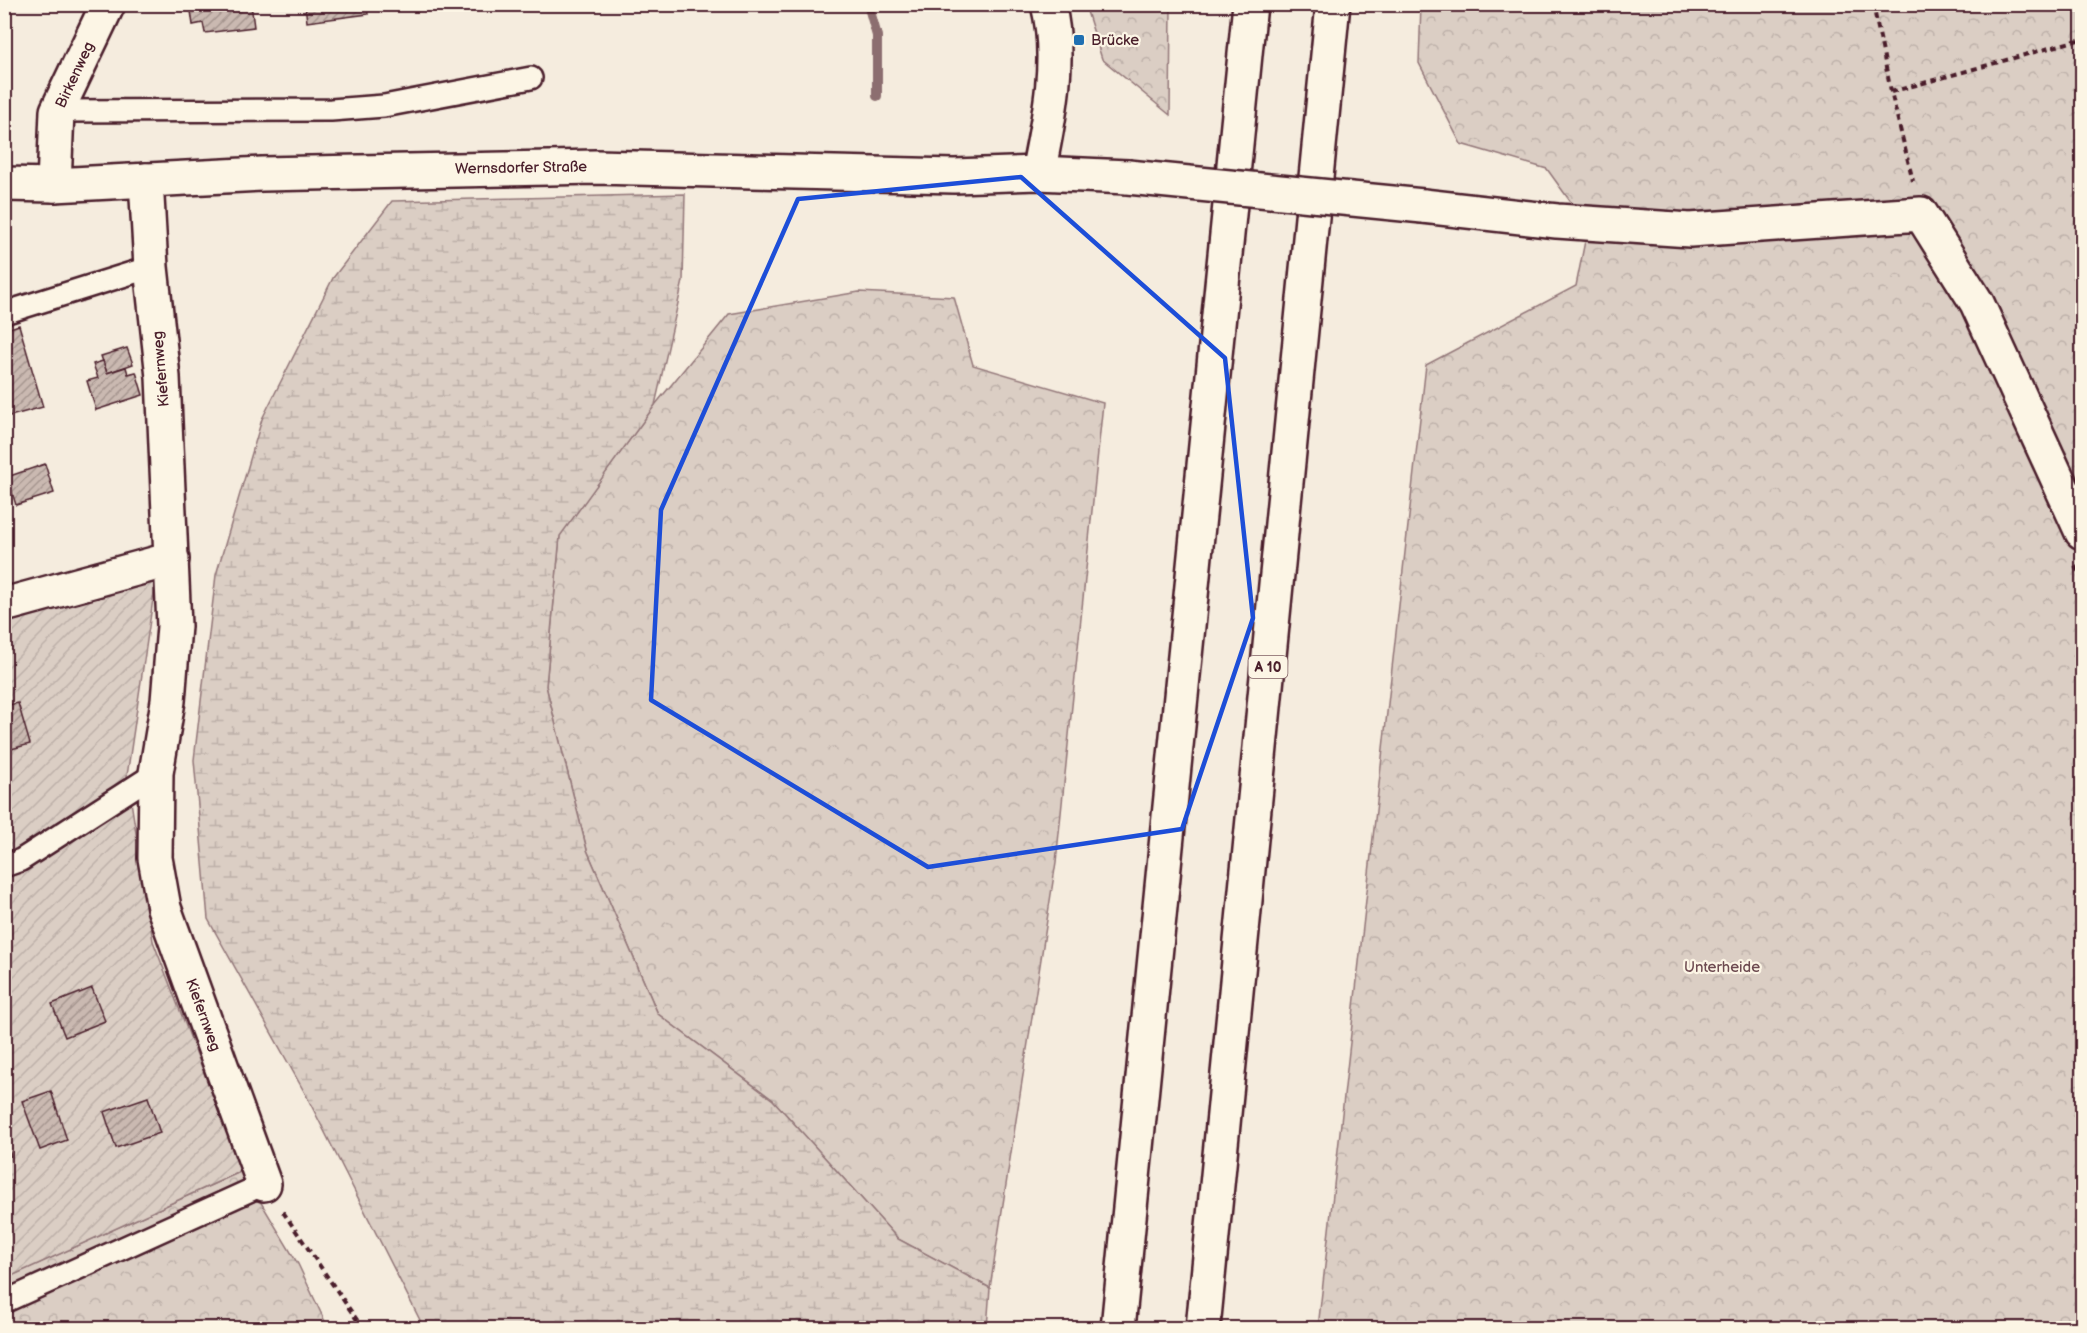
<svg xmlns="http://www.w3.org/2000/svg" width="2087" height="1333" font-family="'Balsamiq Sans',sans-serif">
<defs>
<pattern id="forest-crowns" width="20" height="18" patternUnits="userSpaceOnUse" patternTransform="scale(1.5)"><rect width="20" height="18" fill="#dbcec4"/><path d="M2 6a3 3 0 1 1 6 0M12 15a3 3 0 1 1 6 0" fill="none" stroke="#bdb0a9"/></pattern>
<pattern id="wetland-marsh" width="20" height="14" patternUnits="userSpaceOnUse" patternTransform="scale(1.5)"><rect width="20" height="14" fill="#dbcec4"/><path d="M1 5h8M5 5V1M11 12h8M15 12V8" fill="none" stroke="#bdb0a9"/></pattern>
<pattern id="garden-furrows" width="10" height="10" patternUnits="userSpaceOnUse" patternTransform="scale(1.5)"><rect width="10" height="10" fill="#dbcec4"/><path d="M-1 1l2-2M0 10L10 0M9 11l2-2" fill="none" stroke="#bdb0a9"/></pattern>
<pattern id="building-hatch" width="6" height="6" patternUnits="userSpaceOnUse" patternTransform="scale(1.5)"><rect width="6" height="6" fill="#cab9b1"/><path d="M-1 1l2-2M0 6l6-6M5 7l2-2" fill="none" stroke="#a69690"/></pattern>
</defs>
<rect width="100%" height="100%" fill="#f5ecde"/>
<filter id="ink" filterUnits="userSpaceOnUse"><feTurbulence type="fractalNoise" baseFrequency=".0167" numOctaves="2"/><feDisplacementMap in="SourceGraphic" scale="12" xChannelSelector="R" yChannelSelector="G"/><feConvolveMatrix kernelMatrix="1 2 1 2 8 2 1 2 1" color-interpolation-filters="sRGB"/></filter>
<g filter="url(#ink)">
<g fill="url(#forest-crowns)" stroke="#927678" stroke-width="1.5">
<path d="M1085,5H1171L1170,115L1102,59Z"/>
<path d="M1421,5H2082V1328H1318L1426,365L1576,286L1588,226L1547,169L1461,144L1419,63Z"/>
<path d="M859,292L954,297L973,365L1103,403L1056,862L990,1288L898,1239L773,1100L658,1014L587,850L546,686L560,535L655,405L729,314Z"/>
<path d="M242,1171L298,1264L328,1328H5L4,1279Z"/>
</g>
<path fill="url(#wetland-marsh)" stroke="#927678" stroke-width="1.5" d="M685,194L683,281L655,405L560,536L546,686L587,850L658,1014L773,1100L898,1239L990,1288L987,1328H424L306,1095L208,919L194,760L216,575L262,419L333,278L392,201Z"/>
<path fill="url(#garden-furrows)" stroke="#927678" stroke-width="1.5" d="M156,579L127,776L153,941L242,1171L5,1279V621Z"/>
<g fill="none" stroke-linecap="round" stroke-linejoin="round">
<path stroke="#8c6e70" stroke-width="10" d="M868,4L877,36V96"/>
</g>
<g fill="url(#building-hatch)" stroke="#4a1f2b" stroke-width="1.5">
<path d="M190,4H251L254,27L205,33L203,23L193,25Z"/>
<path d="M305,4H367L368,14L307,22Z"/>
<path d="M19,325L43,407L10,416L4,397V330Z"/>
<path d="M127,348L133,364L107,373L101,356Z"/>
<path d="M103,361L107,373L126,367L128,374L136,372L143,395L96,410L87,381L98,378L93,364Z"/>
<path d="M45,464L54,493L16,505L7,477Z"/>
<path d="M18,703L30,744L4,751V706Z"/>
<path d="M92,988L105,1021L65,1037L52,1004Z"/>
<path d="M51,1091L67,1140L40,1150L22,1101Z"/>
<path d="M148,1097L160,1133L116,1148L104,1112Z"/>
<path d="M4,1136L11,1156L4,1158Z"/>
</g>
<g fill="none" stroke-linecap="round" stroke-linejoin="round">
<g stroke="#4a1f2b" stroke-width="26">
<g id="service">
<path d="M57,111L331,110L384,106L531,78"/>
<path d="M4,313L151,267"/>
<path d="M4,866L21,860L156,773"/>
<path d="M4,1302L264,1184"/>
</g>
</g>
<g stroke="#4a1f2b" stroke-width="38">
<g id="minor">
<path d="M1038,173C1049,119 1062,59 1048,4"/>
<path d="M146,180L151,267L163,377L174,626L168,701L156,773L155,858L164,908L264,1184"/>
<path d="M4,184L54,185L262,174L596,167L954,176L1038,173L1128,177"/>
<path d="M54,185L57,111L108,4"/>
<path d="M1423,206L1557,221L1690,230L1921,214L1977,303L2082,532"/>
<path d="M4,605L172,559"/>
</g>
</g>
<g stroke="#4a1f2b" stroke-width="38">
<g id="motorway">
<path d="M1118,1328L1250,4"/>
<path d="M1203,1328L1333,4"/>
</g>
</g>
<g stroke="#4a1f2b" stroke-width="4" stroke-dasharray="6 4.5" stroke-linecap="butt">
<path d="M1873,4L1891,92L1913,181"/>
<path d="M1891,92L2082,39"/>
<path d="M2075,566L2082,583"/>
<path d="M283,1212L357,1320L360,1328"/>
</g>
<use href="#service" stroke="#fcf5e5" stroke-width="21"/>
<use href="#minor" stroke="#fcf5e5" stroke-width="33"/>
<use href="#motorway" stroke="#fcf5e5" stroke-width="33"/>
<g stroke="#4a1f2b" stroke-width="38" stroke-linecap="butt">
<path id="minor-bridge" d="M1128,177L1423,206"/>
</g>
<use href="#minor-bridge" stroke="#fcf5e5" stroke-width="33"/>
</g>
</g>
<path fill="none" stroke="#1d4ed8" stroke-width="4.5" stroke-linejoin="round" d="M1021,177L1225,358L1253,618L1182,829L928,867L651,700L661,510L798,199Z"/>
<rect fill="#1f6fb2" stroke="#fcf5e5" stroke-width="2" x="1073" y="34" width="12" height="12" rx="3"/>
<g text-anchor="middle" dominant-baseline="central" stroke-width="4.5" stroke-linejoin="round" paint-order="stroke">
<rect fill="#fcf5e5" stroke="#7f5f63" stroke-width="1.5" x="1248.5" y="656" width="39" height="22" rx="4.5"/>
<g font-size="14" font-weight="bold" fill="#4a1f2b">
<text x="1268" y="667">A 10</text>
</g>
<g font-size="15" fill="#4a1f2b" stroke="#fcf5e5" text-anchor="start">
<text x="1091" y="40">Brücke</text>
</g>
<g font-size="15" fill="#4a1f2b" stroke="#fcf5e5">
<text transform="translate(75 75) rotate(-65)">Birkenweg</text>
<text transform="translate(521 168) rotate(-1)">Wernsdorfer Straße</text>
<text transform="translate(161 369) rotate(-95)">Kiefernweg</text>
<text transform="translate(203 1015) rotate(70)">Kiefernweg</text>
</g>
<g font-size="15" fill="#6e4b51" stroke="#fcf5e5">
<text x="1722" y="967">Unterheide</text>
</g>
</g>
<rect width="2087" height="1333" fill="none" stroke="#fcf5e5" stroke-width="24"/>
<rect x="12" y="12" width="2063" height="1309" fill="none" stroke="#4a1f2b" stroke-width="2" filter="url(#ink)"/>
</svg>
